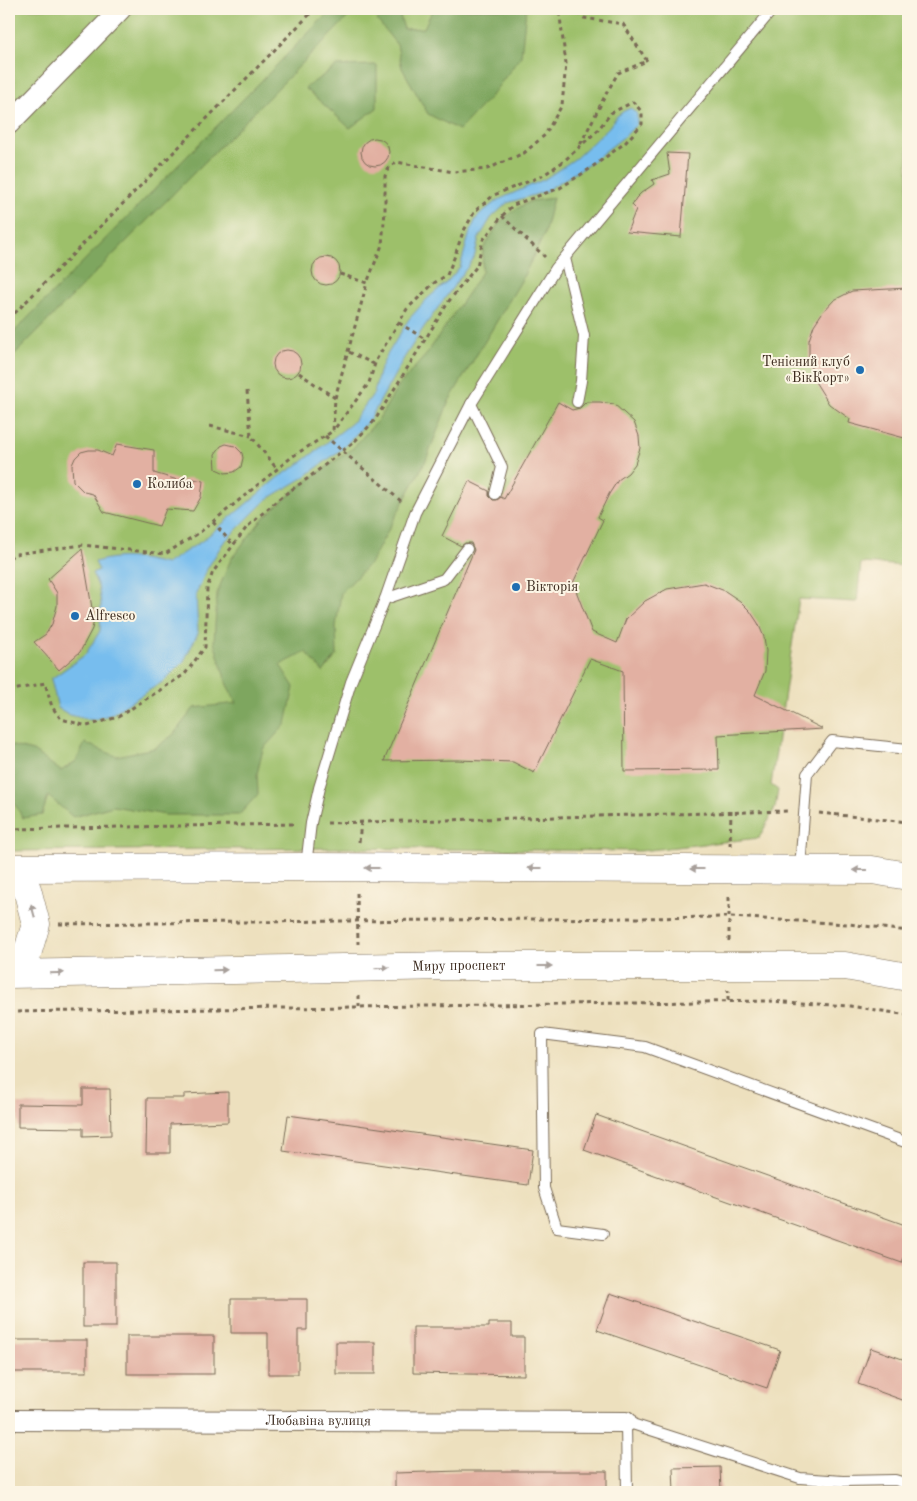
<svg xmlns="http://www.w3.org/2000/svg" width="917" height="1501" font-family="'Old Standard TT',serif">
<rect width="100%" height="100%" fill="#fcf5e5"/>
<filter id="ink" filterUnits="userSpaceOnUse"><feTurbulence type="fractalNoise" baseFrequency=".02" numOctaves="2"/><feDisplacementMap in="SourceGraphic" scale="10" xChannelSelector="R" yChannelSelector="G"/><feConvolveMatrix kernelMatrix="1 2 1 2 8 2 1 2 1" color-interpolation-filters="sRGB"/></filter>
<filter id="wash" filterUnits="userSpaceOnUse"><feTurbulence type="fractalNoise" baseFrequency=".0096" numOctaves="4" result="noise"/><feDisplacementMap in="SourceGraphic" scale="20" xChannelSelector="R" yChannelSelector="G"/><feGaussianBlur stdDeviation="1.12" result="paint"/><feColorMatrix in="noise" values="0 0 0 0 0 0 0 0 0 0 0 0 0 0 0 0 0 1.4 0 .05"/><feComposite in="paint" operator="in"/></filter>
<g filter="url(#wash)">
<rect width="100%" height="100%" fill="#ede0be"/>
<path fill="#9dc06a" stroke="#6c7544" d="M9,9H908V566L861,563L857,602L799,599L771,785L778,790L775,808L759,838L640,851L335,848L9,851Z"/>
<g fill="#7ea65e" stroke="#5c683e">
<path d="M332,9H356L9,360V337Z"/>
<path d="M387,9H398L404,29L424,28L433,9H526L521,56L491,96L459,130L428,114L402,68L397,45L377,20Z"/>
<path d="M377,65V108L350,128L305,88L337,66Z"/>
<path d="M553,198L544,235L521,281L449,401L426,460L371,562L341,593L336,626L337,655L323,672L306,652L280,665L294,687L286,724L263,749L257,774L258,794L239,815H166L113,806L73,817L48,796L42,815L23,818L9,794V745L33,751L61,771L76,761L85,743L116,756L155,748L173,735L194,708L237,703L227,685L214,642L217,593L231,559L264,517L300,486L352,449L378,420L399,385L426,355L482,272L483,249L499,223L514,210L531,201Z"/>
</g>
<path fill="#77bdee" stroke="#597486" d="M631,108L637,114V124L626,135L589,164L544,192L507,203L491,218L479,238L474,258L424,327L404,358L370,419L342,449L303,478L266,500L223,543L207,569L196,594L198,633L184,661L164,681L110,715L92,720L70,715L58,708L51,679L85,655L100,631L101,603L98,586L92,573L99,570L95,562C123,554 138,558 166,564L202,541L276,479L302,462L352,423L374,393L379,372L387,355L409,319L427,299L448,281L460,267L470,232L476,219L485,210L498,200L545,179L576,158L609,127L616,117L624,111Z"/>
<g id="blocks">
<g fill="#e2b0a2">
<circle cx="375" cy="152" r="14"/>
<path d="M667,153L688,154L681,237L627,232L636,209L632,205L636,198L641,193L654,184L652,180L670,174Z"/>
<circle cx="326" cy="271" r="14"/>
<path d="M908,288V439L849,423L850,419L829,404L814,380L809,360V340L814,325L822,313L834,300L852,291Z"/>
<circle cx="287" cy="364" r="14"/>
<path d="M558,402L572,410L580,408L586,402H600L614,404L634,422L639,436L640,448L635,464L628,473L618,480L609,494L598,517L603,520L573,583L592,632L617,643L626,619L645,601L667,589L704,583L725,591L740,601L750,611L758,623L764,637L766,651L765,671L755,695L823,729L718,735L719,770L624,771L623,671L590,659L534,773L513,762L457,760L384,761L474,550L471,543H465L461,546L442,536L469,481L489,491V496L493,500H497L501,497L504,499Z"/>
<path d="M117,444L154,450V473L181,481L189,478L203,481L201,497L193,511L166,509L159,526L104,512L93,494L84,492L73,481L72,465L75,458L81,452L89,450H98L112,456Z"/>
<path d="M226,444L235,446L242,453L243,458L241,467L234,472L225,473L216,469L215,454L221,446Z"/>
<path d="M82,549L92,608H97L92,629L80,652L59,670L34,642L46,634L52,624L57,606V593L48,579Z"/>
<path d="M83,1089H110L111,1135L83,1136V1128L18,1127V1104L83,1105Z"/>
<path d="M228,1092V1122L170,1124V1153H146L147,1098H184V1094Z"/>
<path d="M288,1115L533,1150L528,1185L283,1151Z"/>
<path d="M596,1115L908,1226V1245L902,1263L584,1150Z"/>
<rect x="83" y="1262" width="33" height="65"/>
<path d="M610,1293L780,1350L767,1388L597,1330Z"/>
<path d="M231,1299H307V1330H298V1374H268V1333H231Z"/>
<path d="M489,1323H512V1337H524V1375L413,1373V1327H489Z"/>
<rect x="127" y="1336" width="87" height="38"/>
<rect x="13" y="1340" width="74" height="32"/>
<rect x="336" y="1342" width="39" height="32"/>
<path d="M871,1348L908,1361V1402L858,1384Z"/>
<path d="M720,1467L721,1492H674L673,1468Z"/>
<path d="M460,1471H607V1492H395V1473Z"/>
</g>
</g>
</g>
<g filter="url(#ink)">
<use href="#blocks" fill-opacity="0" stroke="#796a56" stroke-width="1"/>
<g fill="none" stroke-linecap="round" stroke-linejoin="round">
<g stroke="#796a56" stroke-width="12">
<g id="lane">
<path d="M565,258L584,336L581,381L577,402"/>
<path d="M471,404L502,467L495,494"/>
<path d="M385,599L444,579L467,549"/>
<path d="M306,866L311,823L319,788L351,682L385,599L415,513L471,404L556,268L773,9"/>
<path d="M800,869L807,774L832,741L908,749"/>
<path d="M603,1234L557,1228L544,1188L542,1034L645,1047L908,1143"/>
<path d="M627,1492L626,1422L800,1478L843,1481L895,1480L908,1484"/>
</g>
</g>
<g stroke="#796a56" stroke-width="22">
<g id="street">
<path d="M9,124L121,9"/>
<path id="s1" d="M9,1420L626,1422"/>
</g>
</g>
<g stroke="#796a56" stroke-width="29">
<g id="secondary">
<path d="M9,868L306,867L872,870L908,876"/>
<path d="M9,871L27,889L36,924L28,951L9,966"/>
<path id="s2" d="M9,974L451,966H845L908,977"/>
</g>
</g>
<g stroke="#796a56" stroke-width="3" stroke-dasharray="4 4" stroke-linecap="butt">
<path d="M570,9L584,18L623,24L647,61L618,73L606,94L580,145"/>
<path d="M502,216L545,257"/>
<path d="M340,274L367,283L382,245L385,211V176L389,168L396,162L454,172L487,169L524,153L545,135L562,105L566,64L559,9"/>
<path d="M9,319L315,9"/>
<path d="M399,323L425,339"/>
<path d="M349,352L374,364"/>
<path d="M299,373L335,398"/>
<path d="M247,391L251,436L277,469"/>
<path d="M210,426L251,436"/>
<path d="M325,436L402,502"/>
<path d="M213,522L233,545"/>
<path d="M9,558L15,554L83,545L165,554L199,533L293,456L333,431L335,398L367,283"/>
<path d="M9,691L45,683L52,707L61,719L87,726L118,717L185,674L205,647L207,588L213,572L247,527L281,497L307,479L355,441L375,420L449,301L477,266L483,240L502,216L513,205L560,188L588,170L625,143L642,124V112L633,102L611,113L597,131L564,161L542,176L494,195L475,211L463,232L454,258L447,275L434,283L407,309L376,360L369,383L333,431"/>
<path d="M819,813L908,822"/>
<path d="M327,823L788,811"/>
<path d="M9,829L296,824"/>
<path d="M359,842L361,822"/>
<path d="M730,846L731,811"/>
<path d="M357,893L358,944"/>
<path d="M59,924L729,917L848,924L908,931"/>
<path d="M729,941V895"/>
<path d="M728,1001V990"/>
<path d="M359,1007V993"/>
<path d="M9,1012L769,1001L850,1006L908,1015"/>
</g>
<use href="#lane" stroke="#fff" stroke-width="10"/>
<use href="#street" stroke="#fff" stroke-width="20"/>
<use href="#secondary" stroke="#fff" stroke-width="28"/>
</g>
<defs><path id="oneway-solid" d="M-6-.8H1V-3.2L6.5 0L1 3.2V.8H-6Z" transform="scale(1.25)"/></defs>
<g fill="#a79f9a">
<use href="#oneway-solid" transform="translate(372 868) rotate(-180)"/>
<use href="#oneway-solid" transform="translate(535 868) rotate(-180)"/>
<use href="#oneway-solid" transform="translate(697 869) rotate(-180)"/>
<use href="#oneway-solid" transform="translate(860 870) rotate(-180)"/>
<use href="#oneway-solid" transform="translate(33 911) rotate(-105)"/>
<use href="#oneway-solid" transform="translate(545 966)"/>
<use href="#oneway-solid" transform="translate(382 968) rotate(-1)"/>
<use href="#oneway-solid" transform="translate(220 970) rotate(-1)"/>
<use href="#oneway-solid" transform="translate(57 973) rotate(-1)"/>
</g>
</g>
<g fill="#1f6fb2" stroke="#fcf5e5" stroke-width="2">
<circle cx="860" cy="370" r="5"/>
<circle cx="137" cy="484" r="5"/>
<circle cx="516" cy="587" r="5"/>
<circle cx="75" cy="616" r="5"/>
</g>
<g text-anchor="middle" dominant-baseline="central" stroke-width="4" stroke-linejoin="round" paint-order="stroke">
<g font-size="14" fill="#3b2a1e" stroke="#fcf5e5" text-anchor="start">
<text x="850" y="362" text-anchor="end">Тенісний клуб<tspan x="850" dy="16">«ВікКорт»</tspan></text>
<text x="147" y="484">Колиба</text>
<text x="526" y="587">Вікторія</text>
<text x="85" y="616">Alfresco</text>
</g>
<g font-size="14" fill="#3b2a1e" stroke="#fcf5e5">
<text stroke="none"><textPath href="#s2" startOffset="450">Миру проспект</textPath></text>
<text stroke="none"><textPath href="#s1" startOffset="309">Любавіна вулиця</textPath></text>
</g>
</g>
<rect width="917" height="1501" fill="none" stroke="#fcf5e5" stroke-width="30"/>
</svg>
